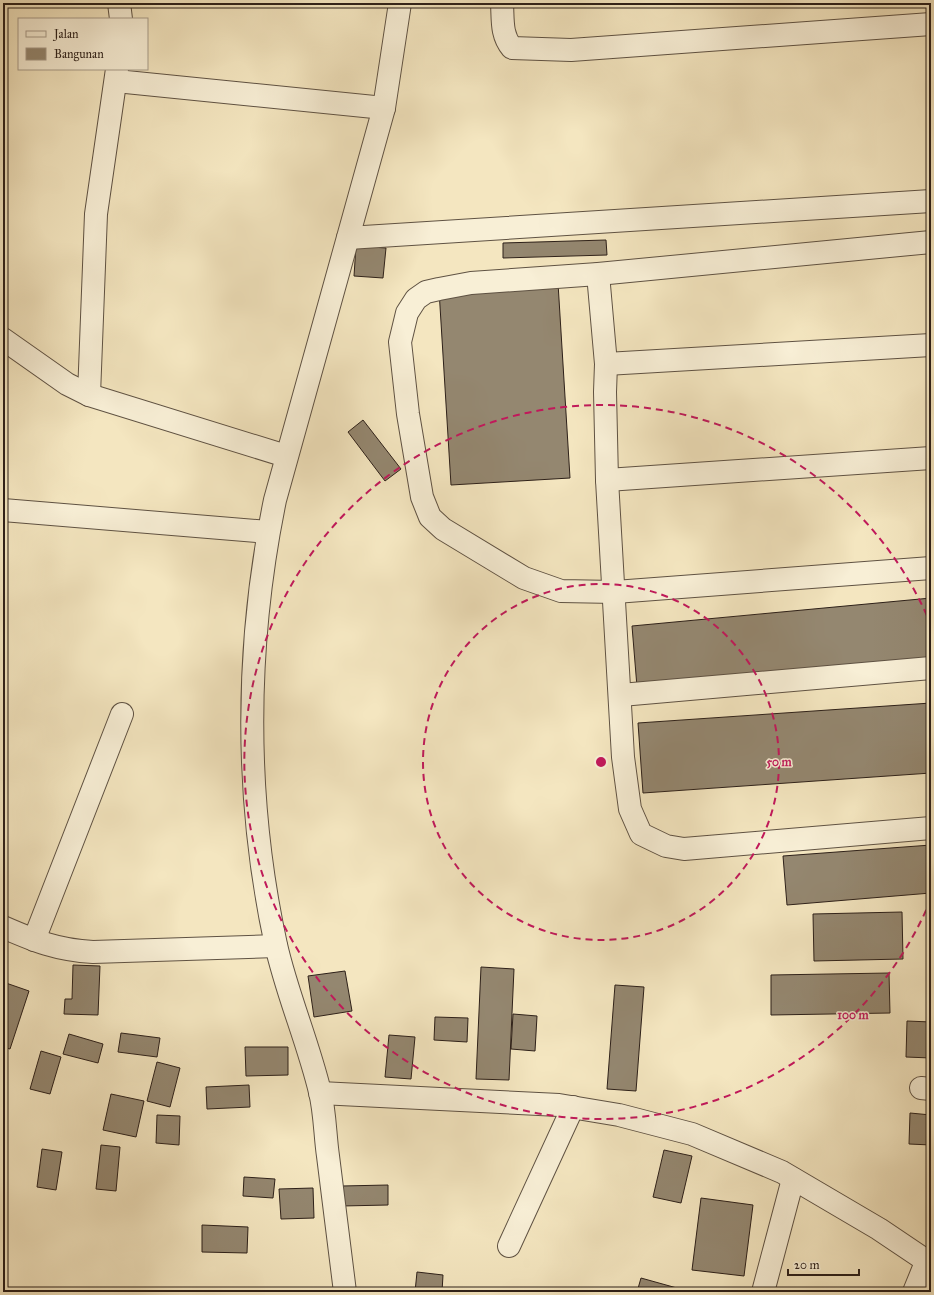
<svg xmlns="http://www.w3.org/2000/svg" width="934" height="1295" font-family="'IM FELL Great Primer',serif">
<rect width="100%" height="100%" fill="#f4e6c0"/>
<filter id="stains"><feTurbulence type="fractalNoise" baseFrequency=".005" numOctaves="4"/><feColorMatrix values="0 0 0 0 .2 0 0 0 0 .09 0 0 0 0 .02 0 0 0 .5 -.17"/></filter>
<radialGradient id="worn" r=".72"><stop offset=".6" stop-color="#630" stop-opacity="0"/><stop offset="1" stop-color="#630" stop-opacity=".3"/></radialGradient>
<g fill="#948770" stroke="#2d2019">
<path d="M606,240L607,255L503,258V243Z"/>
<path d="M356,246L386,248L383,278L354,276Z"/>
<path d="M558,283L570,478L451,485L439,290Z"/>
<path d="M363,420L401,469L385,481L348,432Z"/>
<path d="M931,598V660L637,687L632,626Z"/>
<path d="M931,703V773L643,793L638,723Z"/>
<path d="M931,845V893L787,905L783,856Z"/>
<path d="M902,912L903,959L814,961L813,914Z"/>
<path d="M73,965L100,966L98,1015L64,1014L65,999H72Z"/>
<path d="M481,967L514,969L509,1080L476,1079Z"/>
<path d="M345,971L352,1011L314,1017L308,976Z"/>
<path d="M889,973L890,1013L771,1015V975Z"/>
<path d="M3,982L29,991L10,1049L3,1047Z"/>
<path d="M615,985L644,987L636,1091L607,1089Z"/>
<path d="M513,1014L537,1016L535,1051L511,1049Z"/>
<path d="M435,1017L468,1018L467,1042L434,1040Z"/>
<path d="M907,1021L931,1022V1058L906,1057Z"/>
<path d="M121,1033L160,1038L157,1057L118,1052Z"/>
<path d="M69,1034L103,1044L98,1063L63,1054Z"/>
<path d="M389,1035L415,1037L411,1079L385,1077Z"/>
<path d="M245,1047H288V1075L246,1076Z"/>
<path d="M41,1051L61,1057L50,1094L30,1089Z"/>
<path d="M157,1062L180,1068L170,1107L147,1101Z"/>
<path d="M249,1085L250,1107L207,1109L206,1087Z"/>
<path d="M111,1094L144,1101L136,1137L103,1130Z"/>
<path d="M910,1113L931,1115V1145L909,1144Z"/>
<path d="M157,1115L180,1116L179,1145L156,1143Z"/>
<path d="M101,1145L120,1147L116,1191L96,1189Z"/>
<path d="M42,1149L62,1152L56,1190L37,1187Z"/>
<path d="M664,1150L692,1156L681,1203L653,1197Z"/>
<path d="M244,1177L275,1179L273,1198L243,1196Z"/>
<path d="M388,1185V1205L342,1206V1186Z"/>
<path d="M313,1188L314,1218L281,1219L279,1189Z"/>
<path d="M701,1198L753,1205L744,1276L692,1270Z"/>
<path d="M202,1225L248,1227L247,1253L202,1252Z"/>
<path d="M417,1272L443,1275L442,1292H415Z"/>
<path d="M641,1278L684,1290L683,1292H637Z"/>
</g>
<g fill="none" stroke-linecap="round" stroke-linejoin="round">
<g stroke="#5f5243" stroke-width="24">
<g id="minor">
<path d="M119,3L121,19"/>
<path d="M502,3C503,20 501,35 512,48L571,50L931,24"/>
<path d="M116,81L384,108"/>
<path d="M348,238L931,201"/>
<path d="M931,242L598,274L471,283L439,289L426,292L416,299L407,313L400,342L408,414L422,497L430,517L443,529L524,578L561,591L615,592L931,568"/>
<path d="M598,274L606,364L605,392L607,480L623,757L630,809L641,834L666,846L684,849L931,828"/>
<path d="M3,339L67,384L89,395L286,456"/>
<path d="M606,364L931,345"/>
<path d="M89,395L96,214L117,69"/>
<path d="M607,480L931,458"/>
<path d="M3,510L268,532"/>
<path d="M621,695L931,668"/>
<path d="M3,927C35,941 57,950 93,952L276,946"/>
<path d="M34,940L122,714"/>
<path d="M921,1088L931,1089"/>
<path d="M320,1093L559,1105L619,1115L692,1134L782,1172L879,1229L931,1264"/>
<path d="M509,1246L573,1107"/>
<path d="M345,1292C339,1247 334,1201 328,1156C325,1135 325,1112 320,1092C308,1042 287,994 276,945C244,798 245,646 275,500L384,108L400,3"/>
<path d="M763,1292L793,1179"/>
<path d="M914,1292L927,1260"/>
</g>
</g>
<use href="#minor" stroke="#f8efd6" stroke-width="22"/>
</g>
<g fill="none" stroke="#c2185b" stroke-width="2" stroke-dasharray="7 5">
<circle cx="601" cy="762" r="178"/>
<path d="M931 899A357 357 0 1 1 931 625"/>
</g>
<circle cx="601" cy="762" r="6" fill="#c2185b" stroke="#f8efd6" stroke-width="2"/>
<g font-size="12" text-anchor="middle" font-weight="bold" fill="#c2185b" stroke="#f8efd6" stroke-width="3" stroke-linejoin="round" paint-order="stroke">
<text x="779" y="766">50 m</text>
<text x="853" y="1019">100 m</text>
</g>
<rect width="934" height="1295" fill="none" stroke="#f4e6c0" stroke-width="16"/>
<rect x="4" y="4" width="926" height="1287" fill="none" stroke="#2d2019" stroke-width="2"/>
<rect x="8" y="8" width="918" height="1279" fill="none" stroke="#2d2019"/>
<rect x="18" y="18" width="130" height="52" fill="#f8efd6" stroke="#a79c8a"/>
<rect x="26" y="31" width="20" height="6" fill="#f8efd6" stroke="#a79c8a"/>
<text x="54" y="38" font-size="12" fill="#2d2019">Jalan</text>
<rect x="26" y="48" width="20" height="12" fill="#948770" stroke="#a79c8a"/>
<text x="54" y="58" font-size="12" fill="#2d2019">Bangunan</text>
<path d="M788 1269v6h71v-6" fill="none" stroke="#2d2019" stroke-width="2"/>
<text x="794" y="1269" font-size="12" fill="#2d2019" stroke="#f8efd6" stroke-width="3" paint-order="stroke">20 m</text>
<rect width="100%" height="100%" filter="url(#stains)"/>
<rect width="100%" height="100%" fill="url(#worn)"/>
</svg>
